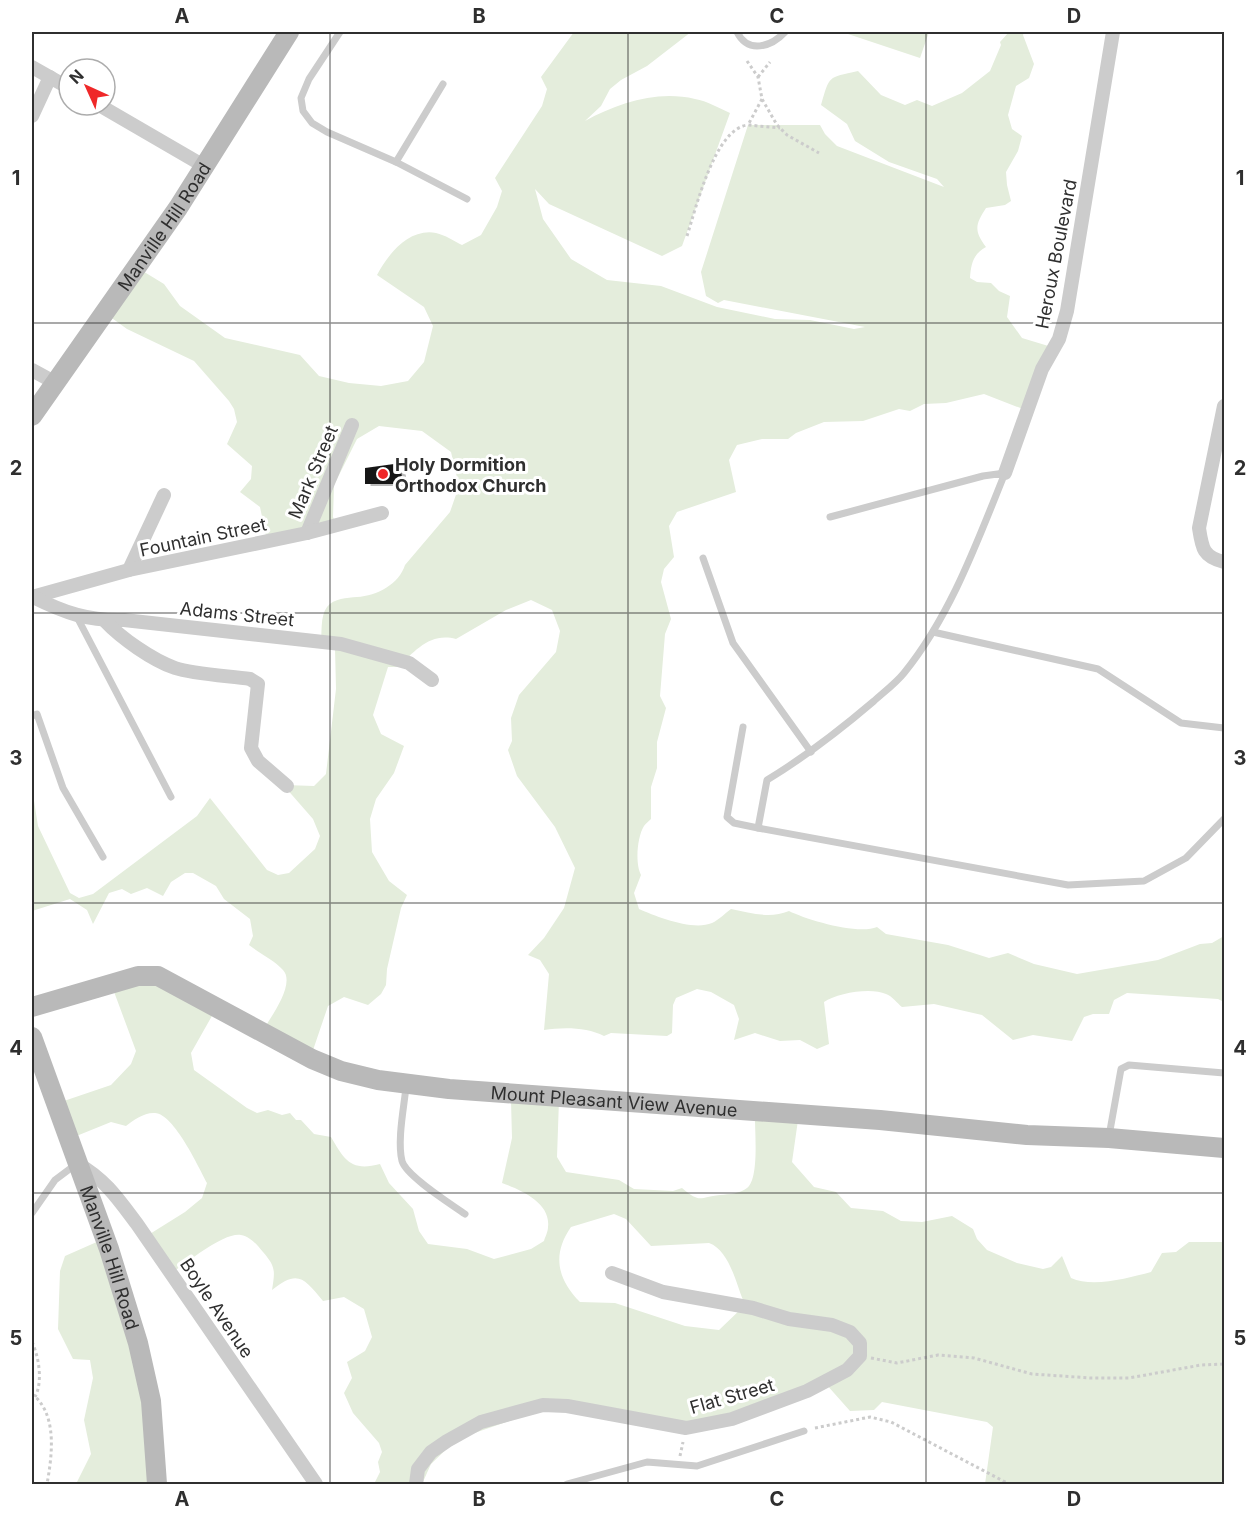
<svg xmlns="http://www.w3.org/2000/svg" width="1256" height="1516" font-family="Inter,sans-serif">
<defs>
<filter id="shadow"><feDropShadow dx="5.5" dy="5.5" stdDeviation="0" flood-color="#0004"/></filter>
</defs>
<rect width="100%" height="100%" fill="#fff"/>
<g fill="#e4eddc" fill-rule="evenodd">
<path d="M574,32H691L647,66L621,80L610,89L601,106L585,121C618,103 657,90 695,99C707,101 719,108 730,113L682,246L662,256L549,204L535,189L543,219L571,259L607,280L661,286L717,307L775,319L810,320L854,329L865,327L724,300L718,303L706,296L701,272L748,125H820L825,134L837,146L944,187L937,179L889,162L855,141L847,124L821,105C830,75 827,78 858,71L881,95L905,105L917,100L932,106L962,93L990,71L1001,45L1000,42L1009,32H1024L1023,35L1034,64L1029,78L1016,86L1008,115L1012,129L1022,136L1018,151L1006,172L1007,185L1011,201L1005,205L986,208C975,225 974,231 986,247C973,254 971,264 970,278L977,282L991,283L999,291L1010,296L1007,317L1022,338L1055,348L1028,411L984,394L946,403L924,404L910,411L899,409L863,421L824,422L796,433L788,439H762L737,445L729,460L736,492L677,512L669,526L674,557L664,569L661,582L671,619L665,634L660,696L666,708L657,742V768L651,787V819C649,821 646,823 644,826C637,837 635,864 641,875L634,893L639,909C657,917 693,931 712,923C719,920 725,913 731,909C751,913 770,919 789,911C807,920 858,935 877,927L886,934L948,945L989,958L1008,953L1034,964L1077,974L1158,960L1200,944L1212,943L1224,936V1002L1218,999L1127,993L1114,1000L1109,1014H1093L1084,1017L1072,1041L1033,1035L1013,1040L982,1015L934,1004L902,1007C897,1003 892,996 886,994C871,987 837,993 824,1002L829,1044L817,1049L800,1040L780,1041L755,1033L734,1040L739,1019L734,1005L711,992L697,989L676,998L673,1005L672,1033L667,1036L611,1033L604,1036C587,1027 563,1027 544,1030L549,974L540,960L528,955L544,938L564,908L575,868L555,827L517,776L508,750L512,741L511,718L519,695L556,652L560,631L552,610L531,600L506,610L456,639C430,632 415,651 398,667H388L373,715L381,734L404,746L394,773L376,799L370,819L372,852L389,881L407,895L401,908L387,969L386,985L381,994L368,1005L344,997L328,1006L310,1059L262,1032C270,1018 296,984 283,970C274,960 259,953 249,945L253,936L250,919L224,899L216,886L193,873H185L171,882L163,896L147,888L131,894L122,889L109,893L93,924L87,910L70,899L32,911V788L38,826L70,893L79,898L93,894L197,816L210,798L267,870L278,875L289,873L315,849L320,836L313,819L285,787V785L314,786L326,774L336,689L335,648L321,645C322,634 320,616 327,607C334,598 347,598 357,597C377,596 399,584 405,565L450,512L459,486L451,452L422,431L379,426L357,439L334,485L333,517L337,526L267,541L260,507L240,492L251,479L252,466L227,444L237,422L234,409L229,401L194,361L127,329L109,316L141,270L164,284L180,306L225,338L300,355L319,376L349,383L381,386L408,381L424,362L433,326L424,307L377,275C388,254 409,228 436,233C445,235 454,241 462,245L481,235L497,207L502,191L495,178L542,106L547,89L541,77Z"/>
<path d="M842,32H929L920,58Z"/>
<path d="M162,979L217,1007L191,1053L194,1070L247,1108L257,1113L268,1110L282,1115L290,1113L296,1120H301L314,1134L331,1137C344,1159 350,1172 380,1164L389,1183L413,1209L419,1231L428,1244L467,1249L494,1259L531,1249L544,1241C545,1237 548,1232 548,1227C551,1203 521,1190 502,1183L512,1138L511,1101L559,1100L557,1157L566,1172L619,1180L634,1189L673,1191L682,1188C701,1204 699,1197 720,1195C730,1194 739,1194 747,1188C759,1179 755,1134 755,1119L798,1120L792,1162L814,1187L836,1192L851,1208L883,1211L901,1221L922,1222L952,1216L973,1229L977,1239L987,1250L1017,1263L1043,1269L1051,1267L1062,1256L1071,1278C1093,1288 1128,1278 1151,1272L1162,1253L1176,1252L1189,1242H1224V1484H985L993,1427L987,1422L882,1402L874,1410L850,1411L826,1384L696,1429L547,1408L457,1439L431,1464L422,1484H374L380,1472L378,1462L382,1452L379,1443L353,1413L344,1393L352,1378L347,1362L365,1351L372,1337L364,1309L344,1297L323,1301C304,1278 298,1269 272,1290C275,1271 276,1267 263,1252C257,1245 251,1237 241,1235C224,1232 188,1262 173,1272L145,1237L185,1212L202,1198L207,1183C199,1168 174,1114 155,1113C145,1112 133,1120 126,1126L111,1122L69,1139L58,1103L111,1085L131,1064L136,1051L113,989ZM614,1214L626,1219L651,1246L709,1243C729,1250 736,1283 743,1300V1307L719,1330L685,1326L615,1303L580,1302C557,1279 552,1254 571,1227Z"/>
<path d="M99,1241L128,1322L158,1484H76L91,1454L84,1420L93,1378L90,1360L73,1359L58,1329L60,1271L65,1256Z"/>
</g>
<path fill="#161616" filter="url(#shadow)" d="M394,464L401,470L402,478L398,481V484H365V468Z"/>
<g fill="none" stroke-linecap="round" stroke-linejoin="round">
<g stroke="#ccc" stroke-width="3" stroke-dasharray="3 3" stroke-linecap="butt">
<path d="M747,61L758,77L762,99L777,125L787,135L819,153"/>
<path d="M758,77L770,62"/>
<path d="M762,99L748,125L780,128"/>
<path d="M687,236C696,208 715,128 748,125"/>
<path d="M32,1342C39,1357 43,1382 35,1397"/>
<path d="M871,1358L897,1363L938,1355L974,1358L1032,1374L1091,1378H1129L1201,1365L1224,1364"/>
<path d="M32,1394C58,1414 52,1456 47,1484"/>
<path d="M815,1428L870,1417L891,1422L1009,1484"/>
<path d="M680,1456L683,1442"/>
</g>
<g stroke="#ccc" stroke-width="7">
<path d="M340,32L309,79L301,98L303,111L312,123L327,132L396,162L467,199"/>
<path d="M737,32C748,54 771,47 785,32"/>
<path d="M396,162L443,84"/>
<path d="M830,517L983,476L1005,473C977,542 951,615 904,673C896,683 884,692 874,701C840,730 805,757 767,780L758,828L1068,885L1144,881L1186,858L1224,819"/>
<path d="M703,558L733,643L811,752"/>
<path d="M77,617L171,797"/>
<path d="M933,632L1098,669L1181,723L1224,728"/>
<path d="M32,716L37,714L63,788L103,857"/>
<path d="M743,727L727,817L734,823L758,828"/>
<path d="M406,1087C404,1107 397,1141 402,1161C406,1176 451,1204 465,1214"/>
<path d="M1109,1136L1121,1069L1129,1065L1224,1073"/>
<path d="M32,1213L55,1180L75,1165"/>
<path d="M567,1484L647,1462L697,1466L804,1431"/>
</g>
<g stroke="#ccc" stroke-width="14">
<path d="M32,67L69,88"/>
<path d="M99,105L204,166"/>
<path d="M32,116L50,77"/>
<path d="M32,370L54,382"/>
<path d="M1224,406L1199,528C1202,548 1203,557 1224,562"/>
<path d="M1005,473L1042,369L1059,339L1067,311L1113,32"/>
<path d="M307,533L352,425"/>
<path d="M129,570L164,495"/>
<path d="M32,597L129,570L307,533L382,513"/>
<path d="M33,597C65,613 88,621 124,620L341,644L409,663L432,680"/>
<path d="M105,621C121,638 152,660 175,668C193,674 229,676 250,679L258,684L251,748L258,761L287,786"/>
<path d="M78,1164C105,1179 119,1200 137,1224L316,1484"/>
<path d="M416,1484L418,1469L431,1452L447,1441L481,1422L543,1405L567,1406L686,1428L732,1419L807,1391L847,1370L860,1356V1343L850,1332L832,1325L789,1319L753,1308L663,1292L612,1273"/>
</g>
<g stroke="#b9b9b9" stroke-width="20">
<path id="s1" d="M32,416L178,208L289,32"/>
<path id="s2" d="M32,1007L138,976H158L312,1059L341,1071L378,1080L449,1089L880,1120L1027,1135L1109,1138L1224,1148"/>
<path id="s3" d="M32,1037L109,1249L138,1343L151,1401L157,1484"/>
</g>
</g>
<path fill="none" stroke="#2f2f2f" stroke-width="1.5" stroke-opacity="0.55" d="M330,32V1484M628,32V1484M926,32V1484M32,323H1224M32,613H1224M32,903H1224M32,1193H1224"/>
<circle fill="#ef2829" stroke="#fff" stroke-width="2" cx="383" cy="474" r="6"/>
<g text-anchor="middle" dominant-baseline="central" stroke-width="6" stroke-linejoin="round" paint-order="stroke">
<g font-size="18" fill="#2f2f2f" stroke="#fff">
<text stroke="none"><textPath href="#s1" startOffset="231">Manville Hill Road</textPath></text>
<text transform="translate(1056 254) rotate(-79)">Heroux Boulevard</text>
<text transform="translate(313 472) rotate(-67)">Mark Street</text>
<text transform="translate(203 537) rotate(-12)">Fountain Street</text>
<text transform="translate(237 614) rotate(6)">Adams Street</text>
<text stroke="none"><textPath href="#s2" startOffset="612">Mount Pleasant View Avenue</textPath></text>
<text stroke="none"><textPath href="#s3" startOffset="234">Manville Hill Road</textPath></text>
<text transform="translate(217 1308) rotate(56)">Boyle Avenue</text>
<text transform="translate(732 1396) rotate(-16)">Flat Street</text>
</g>
<g font-size="18" font-weight="bold" fill="#2f2f2f" stroke="#fff" text-anchor="start">
<text x="395" y="464">Holy Dormition<tspan x="395" dy="21">Orthodox Church</tspan></text>
</g>
</g>
<rect width="1256" height="1516" fill="none" stroke="#ffffff" stroke-width="66"/>
<g transform="translate(87 87) rotate(315)"><circle r="28" fill="#ffffff" stroke="#acacac" stroke-width="1.5"/>
<path d="M0-4.5L10 22L0 15L-10 22Z" fill="#ef2829"/>
<text y="-9" font-size="16" font-weight="bold" text-anchor="middle" fill="#2f2f2f">N</text>
</g>
<rect x="33" y="33" width="1190" height="1450" fill="none" stroke="#2f2f2f" stroke-width="2"/>
<g font-size="20" text-anchor="middle" font-weight="bold" fill="#2f2f2f">
<text x="182" y="23">A</text>
<text x="479" y="23">B</text>
<text x="777" y="23">C</text>
<text x="1074" y="23">D</text>
<text x="16" y="185">1</text>
<text x="1240" y="185">1</text>
<text x="16" y="475">2</text>
<text x="1240" y="475">2</text>
<text x="16" y="765">3</text>
<text x="1240" y="765">3</text>
<text x="16" y="1055">4</text>
<text x="1240" y="1055">4</text>
<text x="16" y="1345">5</text>
<text x="1240" y="1345">5</text>
<text x="182" y="1506">A</text>
<text x="479" y="1506">B</text>
<text x="777" y="1506">C</text>
<text x="1074" y="1506">D</text>
</g>
</svg>
